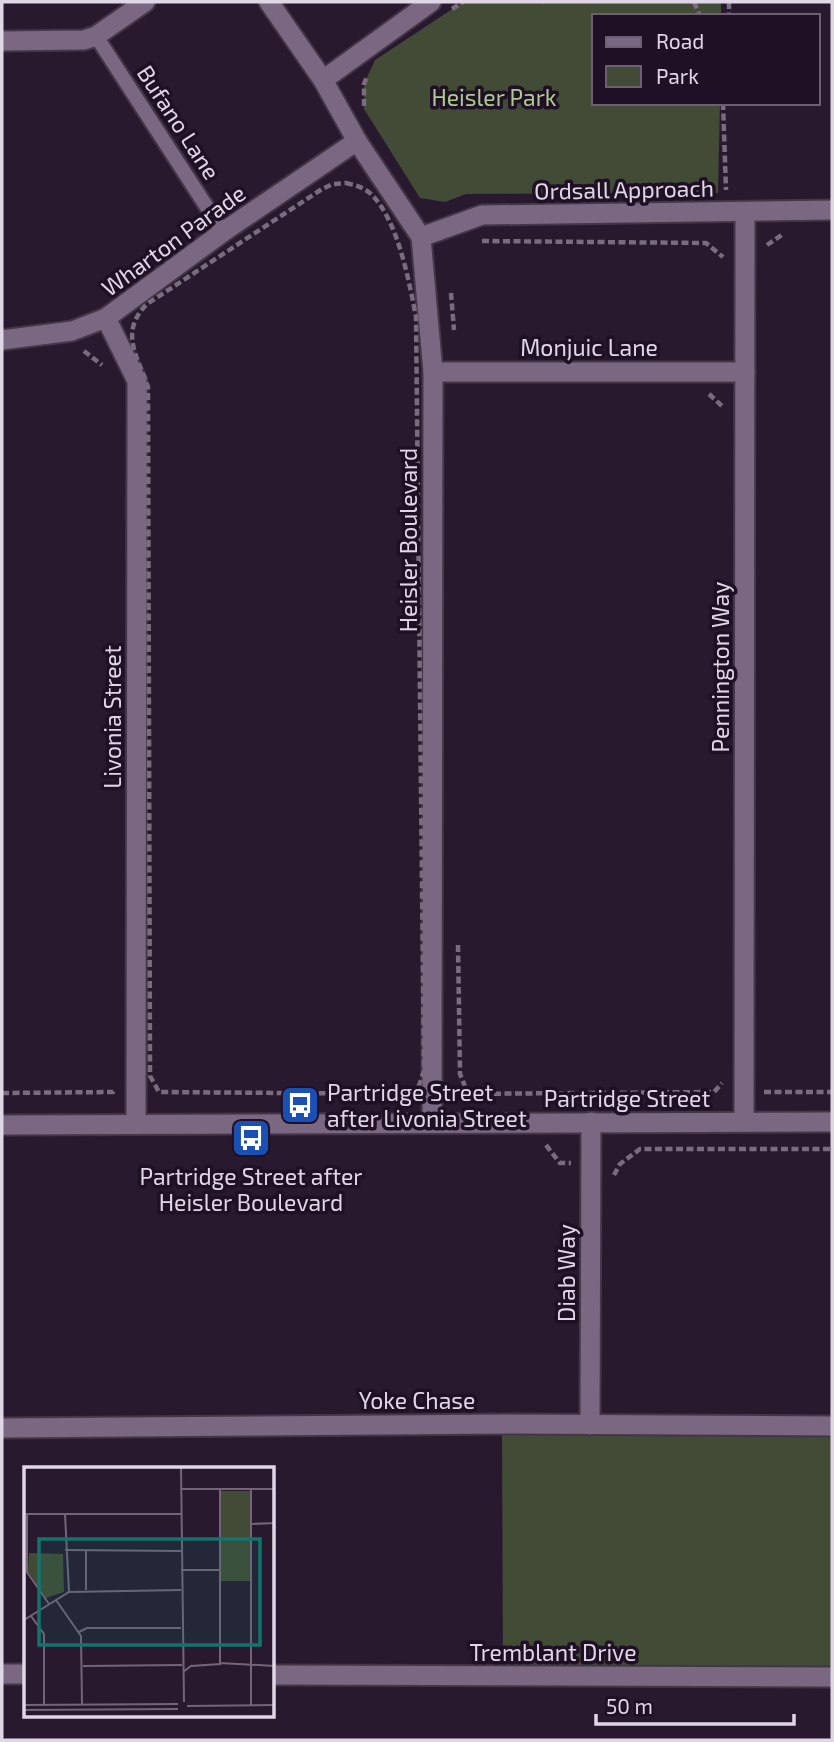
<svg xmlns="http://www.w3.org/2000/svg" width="834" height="1742" font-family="'Exo 2',sans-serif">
<rect width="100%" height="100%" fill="#29192f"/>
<g fill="#414b36">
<path d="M463,2H721V16H594V103H720L718,193L466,194L445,202L420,198L364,109V84L375,60Z"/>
<path d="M502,1431L832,1432V1667L503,1666Z"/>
</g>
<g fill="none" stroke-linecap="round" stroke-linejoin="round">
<g stroke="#443648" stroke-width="18">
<path id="service" d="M96,36L223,232"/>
</g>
<g stroke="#443648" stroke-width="23">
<g id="minor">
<path d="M269,2L323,80L357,141L421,237L433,372L432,1123"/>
<path d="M2,41L84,40L96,36L145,2"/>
<path d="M323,80L431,2"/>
<path d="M421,237L482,215L832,210"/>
<path d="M106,318L137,381L136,1124"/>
<path d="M2,340L72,331L106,318L223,232L357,141"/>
<path d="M433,372H745"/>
<path d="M744,1121L745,212"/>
<path d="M590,1425L591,1122"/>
<path d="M2,1428L511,1424L832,1426"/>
<path d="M2,1674H26"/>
<path d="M273,1675L832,1677"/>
</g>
</g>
<g stroke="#443648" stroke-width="23">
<path id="tertiary" d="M2,1125L832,1122"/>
</g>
<g stroke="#7a6c7f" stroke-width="4.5" stroke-dasharray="7 3.5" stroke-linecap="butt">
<path d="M542,2H543"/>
<path d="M694,2L700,16"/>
<path d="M729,2V16"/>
<path d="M452,9L463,2"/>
<path d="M723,103L726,190"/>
<path d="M364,106V84L367,77"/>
<path d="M346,183C355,185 363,187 371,194C398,220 409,281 416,317L424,1071L416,1094L159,1092L150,1076V1064L148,387C137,355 119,332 147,304L322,189L333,184Z"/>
<path d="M482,241L706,243L723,257"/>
<path d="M767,245L783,234"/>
<path d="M451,293L454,330"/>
<path d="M84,351L102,365"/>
<path d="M709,394L723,407"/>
<path d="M458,945L460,1074L468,1094L466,1103"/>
<path d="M764,1092H832"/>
<path d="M2,1093L113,1092L115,1089"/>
<path d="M452,1094L714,1092L722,1083"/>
<path d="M546,1145L560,1163H571"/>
<path d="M614,1175L620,1164L640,1149H832"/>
</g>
<use href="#service" stroke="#7a6782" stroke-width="14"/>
<use href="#minor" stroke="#7a6782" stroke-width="19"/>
<use href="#tertiary" stroke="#7a6782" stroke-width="19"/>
</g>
<defs>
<g id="bus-square" transform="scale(2.0125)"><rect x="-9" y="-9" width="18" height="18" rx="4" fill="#1a4fb4" stroke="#1f1025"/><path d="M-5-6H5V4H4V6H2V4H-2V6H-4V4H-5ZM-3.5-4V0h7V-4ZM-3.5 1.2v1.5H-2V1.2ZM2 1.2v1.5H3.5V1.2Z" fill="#fff"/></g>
</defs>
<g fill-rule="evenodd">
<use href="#bus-square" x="300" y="1105"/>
<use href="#bus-square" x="251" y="1138"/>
</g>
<g text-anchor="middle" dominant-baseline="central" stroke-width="7" stroke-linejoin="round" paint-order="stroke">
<g font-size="23" fill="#adca8f" stroke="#1f1025">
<text x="494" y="97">Heisler Park</text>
</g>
<g font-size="23" fill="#e1d6e5" stroke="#1f1025">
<text transform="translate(179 122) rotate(57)">Bufano Lane</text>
<text transform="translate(624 189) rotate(-1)">Ordsall Approach</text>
<text transform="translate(173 240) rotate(-36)">Wharton Parade</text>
<text x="589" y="347">Monjuic Lane</text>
<text transform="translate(408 540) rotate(-90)">Heisler Boulevard</text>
<text transform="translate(720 667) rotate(-90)">Pennington Way</text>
<text transform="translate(112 717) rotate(-90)">Livonia Street</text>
<text x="627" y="1098">Partridge Street</text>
<text transform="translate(566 1273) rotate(-90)">Diab Way</text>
<text x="417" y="1400">Yoke Chase</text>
<text x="553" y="1652">Tremblant Drive</text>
</g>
<g font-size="23" fill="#e1d6e5" stroke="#1f1025" text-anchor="start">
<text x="327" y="1092">Partridge Street<tspan x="327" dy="26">after Livonia Street</tspan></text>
<text x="251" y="1176" text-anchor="middle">Partridge Street after<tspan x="251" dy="26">Heisler Boulevard</tspan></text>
</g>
</g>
<g transform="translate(24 1467)">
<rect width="250" height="250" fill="#29192f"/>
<path d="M196,24H226V114H196ZM5,86L39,87L40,125L22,131L4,104Z" fill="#414b36"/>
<path fill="none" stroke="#736578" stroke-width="2" d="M157,0L160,235M157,22H251M196,23V196L251,199M0,47H157M3,47V105L25,137M41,47L45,125M227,57L251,56M41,83L157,84M62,83V123M157,103H195M32,133L57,169L58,237M7,149L20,167V239M0,153L45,125L157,123M55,165L63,161H157M59,199L158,198M159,205L167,199L197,197M0,238L154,237M163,239L251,238M227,239V23M0,243L154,242"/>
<path fill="#0f766e" fill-opacity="0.15" stroke="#0f766e" stroke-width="3.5" d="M15,72H236V178H15Z"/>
<rect width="250" height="250" fill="none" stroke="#e1d6e5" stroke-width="3.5"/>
</g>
<rect width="834" height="1742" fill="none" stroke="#e1d6e5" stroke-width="7"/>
<rect x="592" y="14" width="228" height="91" fill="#1f1025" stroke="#6d5f72" stroke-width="2"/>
<rect x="606" y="37" width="35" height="10" fill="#7a6782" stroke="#6d5f72" stroke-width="2"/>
<text x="656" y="49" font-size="21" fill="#e1d6e5">Road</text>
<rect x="606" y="66" width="35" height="21" fill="#414b36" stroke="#6d5f72" stroke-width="2"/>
<text x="656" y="84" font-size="21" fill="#e1d6e5">Park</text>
<path d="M596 1714v10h198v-10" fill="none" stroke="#e1d6e5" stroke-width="3.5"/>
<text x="606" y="1714" font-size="21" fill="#e1d6e5" stroke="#1f1025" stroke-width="5" paint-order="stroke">50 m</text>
</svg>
